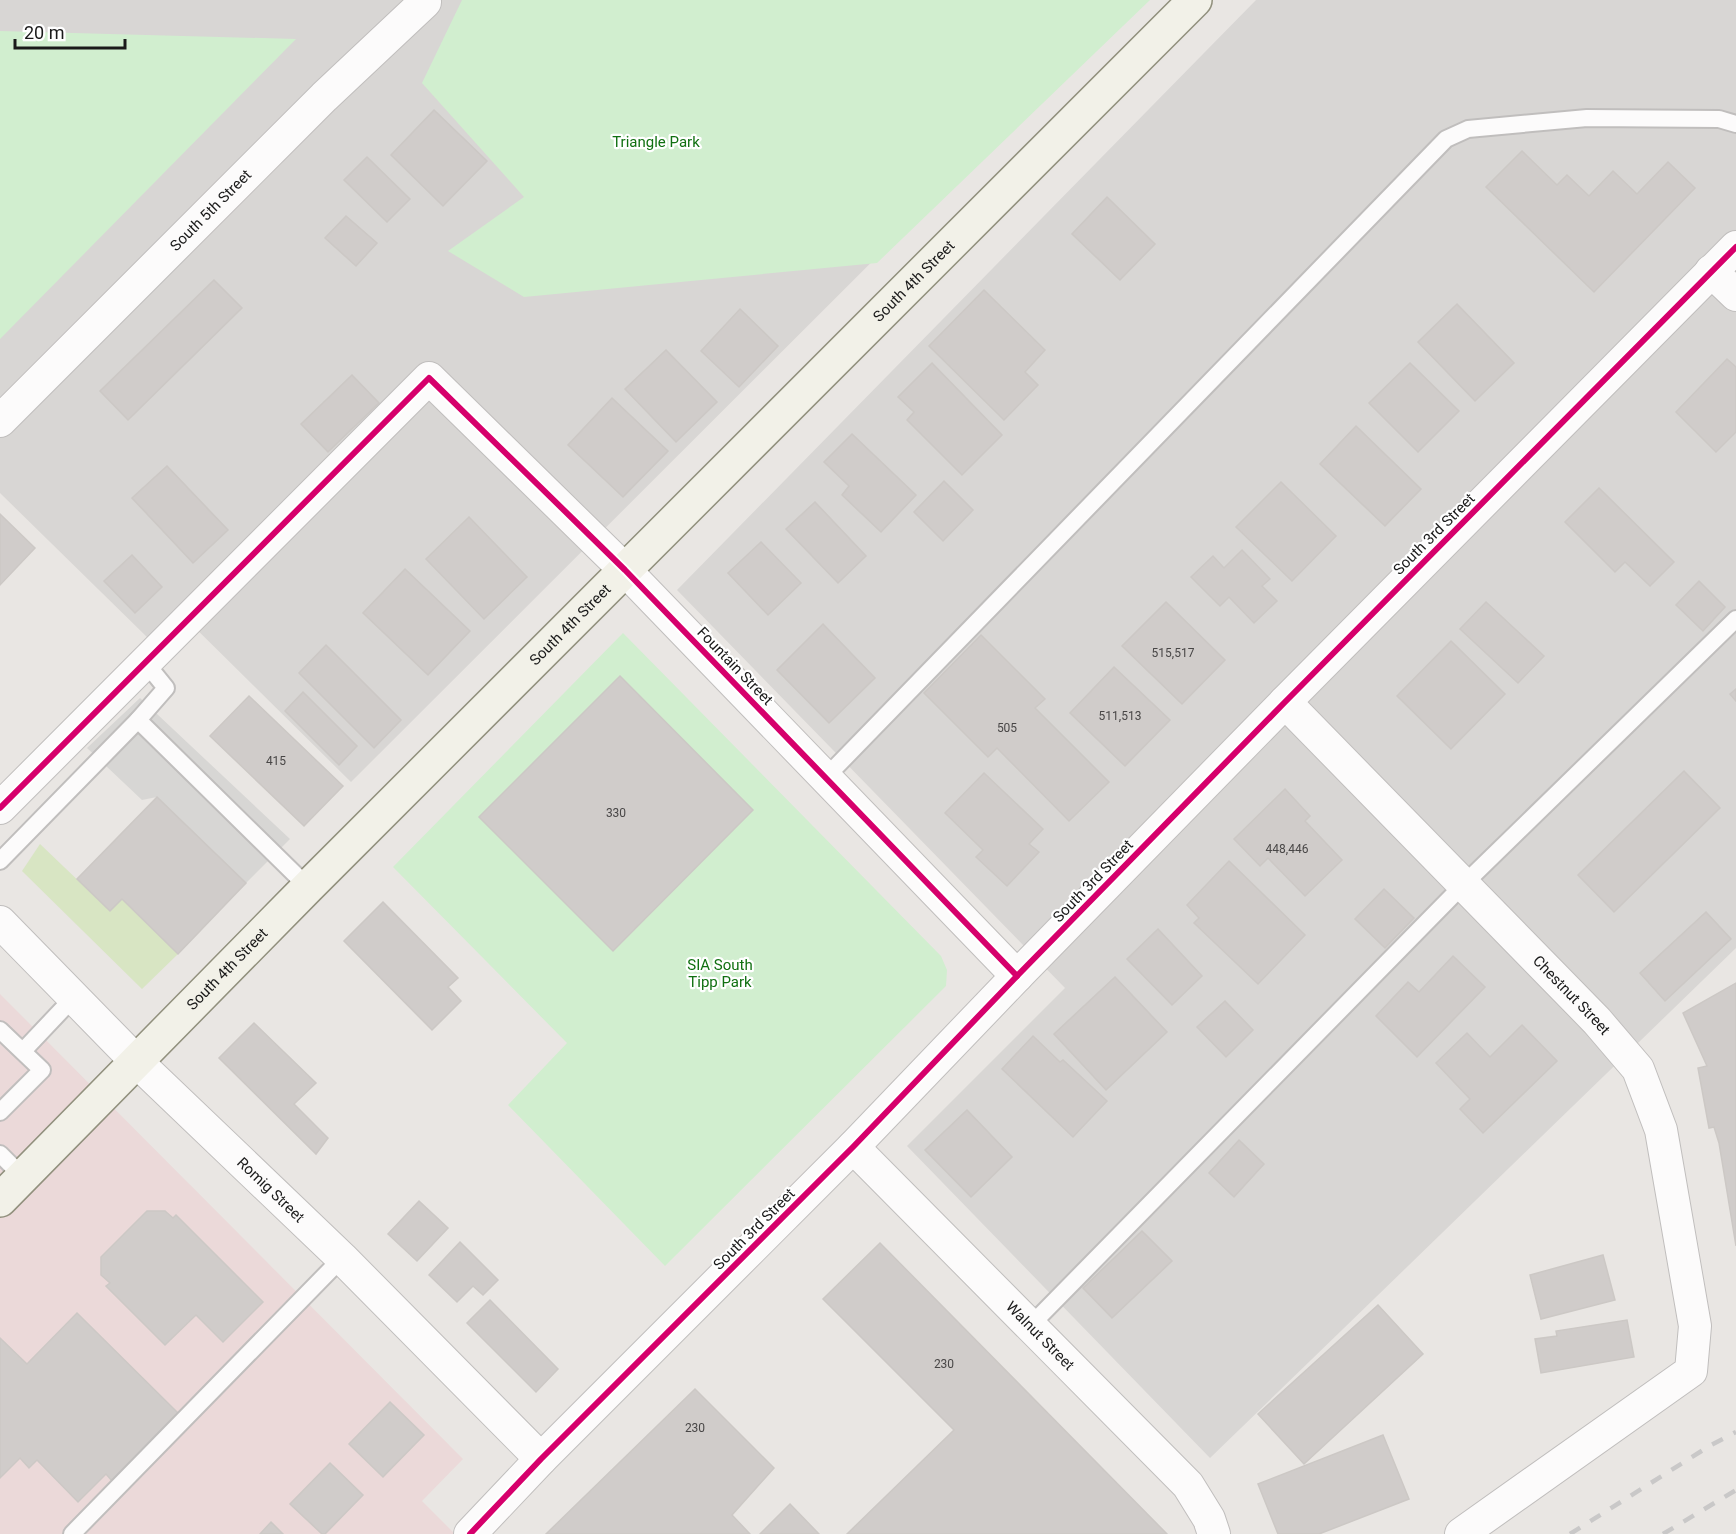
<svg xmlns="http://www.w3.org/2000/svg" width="1736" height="1534" font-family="Roboto,sans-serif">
<rect width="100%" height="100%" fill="#e9e6e3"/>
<g fill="#d8d6d4">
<path d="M0,0H1134L351,782L177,610L149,639L0,493Z"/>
<path d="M1256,0H1736V948L1210,1458L907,1146L1065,988L677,590Z"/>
</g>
<path fill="#ebd9d9" d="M0,994L463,1459L422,1501L455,1534H0Z"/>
<path fill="#d7d6d4" d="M140,698L290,839L246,883L157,797L142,800L87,748Z"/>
<path fill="#d8e5c3" d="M40,844L110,911L122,899L178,954L142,989L22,871Z"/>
<g fill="#d1eecf">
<path d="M462,0H1150L877,263L524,297L448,251L524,197L422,83Z"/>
<path d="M0,31L296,39L0,339Z"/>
<path d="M623,633L941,956L947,970L946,986L665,1266L508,1105L567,1043L393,867Z"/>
</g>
<g fill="#d0ccca" stroke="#ccc8c5" stroke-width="1.5">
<path d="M434,110L487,161L443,206L391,155Z"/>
<path d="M1522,151L1557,185L1567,175L1589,196L1613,171L1637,194L1668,162L1695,188L1594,292L1486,187Z"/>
<path d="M367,157L410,199L387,222L344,180Z"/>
<path d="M1107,197L1155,244L1120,280L1072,234Z"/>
<path d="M346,216L377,243L356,266L325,238Z"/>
<path d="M214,280L242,308L128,420L100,391Z"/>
<path d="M984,290L1045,350L1025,372L1038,385L1004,420L929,346Z"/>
<path d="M1457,304L1514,363L1475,401L1418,342Z"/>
<path d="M740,309L778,346L739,387L701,351Z"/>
<path d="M666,350L717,402L676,442L625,389Z"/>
<path d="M1727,359L1736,367V432L1716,452L1676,412Z"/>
<path d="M932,363L1002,435L962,475L907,420L914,412L898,397Z"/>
<path d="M1410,363L1459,411L1418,452L1369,403Z"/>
<path d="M352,375L379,403L328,452L301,424Z"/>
<path d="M612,398L668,451L623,497L568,445Z"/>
<path d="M1356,426L1421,489L1385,526L1320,464Z"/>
<path d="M852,434L916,495L881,532L842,495L849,486L824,462Z"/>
<path d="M167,466L228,530L193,563L132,498Z"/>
<path d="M944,481L973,510L943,541L914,512Z"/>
<path d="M1281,482L1336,536L1292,581L1236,527Z"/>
<path d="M1599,488L1674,562L1650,586L1625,562L1615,572L1565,522Z"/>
<path d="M815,502L866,556L838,583L786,529Z"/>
<path d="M0,514L35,548L0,585Z"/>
<path d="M469,517L527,577L484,619L426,559Z"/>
<path d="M761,542L801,583L768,615L728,573Z"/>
<path d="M1242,550L1270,579L1262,586L1277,601L1254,623L1229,597L1220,606L1191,577L1213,556L1224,568Z"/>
<path d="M132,555L162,587L135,613L104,581Z"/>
<path d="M405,569L470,631L428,675L363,613Z"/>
<path d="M1699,581L1725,607L1703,631L1676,605Z"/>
<path d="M1166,602L1225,660L1182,704L1122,646Z"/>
<path d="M1486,602L1544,656L1518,683L1460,629Z"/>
<path d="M823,624L875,678L829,723L777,670Z"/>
<path d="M981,635L1045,699L1035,708L1109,782L1069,821L997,748L988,757L924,693Z"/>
<path d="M1451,641L1505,694L1451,749L1397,696Z"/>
<path d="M326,645L401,720L374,748L299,673Z"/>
<path d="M1114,667L1170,720L1125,766L1070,713Z"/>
<path d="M620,676L753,810L613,951L479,817Z"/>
<path d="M1736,689V701L1730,694Z"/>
<path d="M303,692L357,746L339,765L285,711Z"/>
<path d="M249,696L343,786L304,826L210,736Z"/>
<path d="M1684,771L1720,808L1614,912L1578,875Z"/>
<path d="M984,773L1043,829L1029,844L1039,852L1007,886L976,857L983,850L945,813Z"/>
<path d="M1285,789L1310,816L1305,821L1342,860L1305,896L1268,858L1260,866L1234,839Z"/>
<path d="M157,797L246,883L178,954L122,899L110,911L77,879Z"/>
<path d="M1229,861L1305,935L1258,984L1194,923L1199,918L1187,905Z"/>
<path d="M1384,889L1414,918L1385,948L1355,919Z"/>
<path d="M383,902L458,978L448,987L461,1001L432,1030L344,941Z"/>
<path d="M1706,912L1731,939L1665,1001L1640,973Z"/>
<path d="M1158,929L1202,976L1172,1005L1127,959Z"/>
<path d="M1453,956L1485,987L1417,1057L1376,1016L1408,982L1419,992Z"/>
<path d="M1115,977L1167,1032L1106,1090L1054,1034Z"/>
<path d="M1736,983V1246L1719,1143L1714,1127L1709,1128L1698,1068L1707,1066L1683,1013Z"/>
<path d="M1225,1001L1253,1030L1226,1057L1197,1027Z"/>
<path d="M254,1023L316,1083L294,1104L328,1138L316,1154L219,1058Z"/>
<path d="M1522,1025L1557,1061L1483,1133L1460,1109L1470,1099L1436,1063L1467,1033L1490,1057Z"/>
<path d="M1033,1036L1060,1062L1063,1060L1107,1101L1073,1137L1002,1069Z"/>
<path d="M967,1110L1012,1157L971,1197L925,1150Z"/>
<path d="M1239,1140L1264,1164L1234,1197L1209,1173Z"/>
<path d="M419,1201L448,1228L417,1261L388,1234Z"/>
<path d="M147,1211H165L173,1218L176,1215L263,1302L223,1342L196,1315L165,1345L106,1286L110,1283L101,1275V1257Z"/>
<path d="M1142,1231L1172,1261L1112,1318L1083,1288Z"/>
<path d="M460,1242L498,1280L483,1295L473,1286L457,1302L429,1275Z"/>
<path d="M880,1243L1167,1534H847L954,1430L823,1299Z"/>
<path d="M1603,1255L1615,1300L1541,1319L1530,1275Z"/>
<path d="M490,1300L558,1369L536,1392L467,1323Z"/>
<path d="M1378,1305L1423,1354L1304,1464L1258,1414Z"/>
<path d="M77,1313L179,1414L112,1481L106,1474L78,1502L37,1460L29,1468L20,1458L0,1478V1338L27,1364Z"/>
<path d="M1627,1320L1634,1357L1541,1373L1535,1339L1557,1336L1556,1331Z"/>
<path d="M695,1389L774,1468L732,1515L750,1534H546Z"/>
<path d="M390,1402L424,1435L383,1477L349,1444Z"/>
<path d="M1383,1435L1409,1499L1319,1534H1278L1258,1484Z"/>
<path d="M330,1463L363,1495L325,1534H322L290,1504Z"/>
<path d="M790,1504L819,1534H760Z"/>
<path d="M271,1522L283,1534H260Z"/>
</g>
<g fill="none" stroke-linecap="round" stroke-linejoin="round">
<g stroke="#c0bebd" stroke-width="20">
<g id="lane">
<path d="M138,720L166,688L145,662"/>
<path d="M826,777L1446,139L1468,129L1587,118L1719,119L1736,124"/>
<path d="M0,861L138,720L308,887"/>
<path d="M0,1030L42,1070L0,1112"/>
<path d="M23,1051L74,997"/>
<path d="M0,1154L23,1177"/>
<path d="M1030,1326L1463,885L1736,619"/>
<path d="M72,1534L342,1258"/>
</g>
</g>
<g stroke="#c0bebd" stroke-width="34">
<g id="street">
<path d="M1711,271L1736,295"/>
<path id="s1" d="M0,421L324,97L425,2"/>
<path id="s2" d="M1285,702L1597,1021L1638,1069L1661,1130L1695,1326L1691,1371L1461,1534"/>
<path d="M0,808L429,378L625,570L1017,976"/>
<path id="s3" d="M0,922L136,1061L342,1258L541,1459"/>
<path id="s4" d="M853,1147L1188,1485L1209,1519L1214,1534"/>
<path d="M470,1534L541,1459L853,1147L1017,976L1285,702L1736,247"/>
</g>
</g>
<g stroke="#91907d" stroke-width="36">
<g id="secondary">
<path id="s5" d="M0,1200L308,887L1195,0"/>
</g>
</g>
<use href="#lane" stroke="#fcfbfb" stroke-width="16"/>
<use href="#street" stroke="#fcfbfb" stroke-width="32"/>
<use href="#secondary" stroke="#f2f1e8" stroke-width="33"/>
<g stroke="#c9c8c8" stroke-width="4.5" stroke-dasharray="12 12" stroke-linecap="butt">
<path d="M1570,1534L1711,1445L1736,1432"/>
<path d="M1663,1534L1736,1490"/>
</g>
<g stroke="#fff" stroke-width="10">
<g id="cycleway">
<path d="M0,808L429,378L625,570L1017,976"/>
<path d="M470,1534L541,1459L853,1147L1017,976L1285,702L1736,247"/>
</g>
</g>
<use href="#cycleway" stroke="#d6006c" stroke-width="6"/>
</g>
<g text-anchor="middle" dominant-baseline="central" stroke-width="4.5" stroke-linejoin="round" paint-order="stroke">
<g font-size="12" fill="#484646">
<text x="1173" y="653">515,517</text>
<text x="1120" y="716">511,513</text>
<text x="1007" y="728">505</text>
<text x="276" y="761">415</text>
<text x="616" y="813">330</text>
<text x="1287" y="849">448,446</text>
<text x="944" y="1364">230</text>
<text x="695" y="1428">230</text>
</g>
<g font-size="15" fill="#107011" stroke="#fff">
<text x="656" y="142">Triangle Park</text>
<text x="720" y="965">SIA South<tspan x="720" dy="17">Tipp Park</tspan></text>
</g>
<g font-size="15" fill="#1a1a1a" stroke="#fff">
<text stroke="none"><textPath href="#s1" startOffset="298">South 5th Street</textPath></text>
<text stroke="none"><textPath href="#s5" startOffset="1296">South 4th Street</textPath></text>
<text transform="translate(1434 534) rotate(-45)">South 3rd Street</text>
<text stroke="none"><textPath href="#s5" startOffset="810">South 4th Street</textPath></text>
<text transform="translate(735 666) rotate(46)">Fountain Street</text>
<text transform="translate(1093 881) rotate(-46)">South 3rd Street</text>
<text stroke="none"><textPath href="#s5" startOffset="324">South 4th Street</textPath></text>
<text stroke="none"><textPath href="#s2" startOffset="410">Chestnut Street</textPath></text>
<text stroke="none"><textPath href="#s3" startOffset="381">Romig Street</textPath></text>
<text transform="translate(754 1229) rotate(-45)">South 3rd Street</text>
<text stroke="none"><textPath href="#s4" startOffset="266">Walnut Street</textPath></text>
</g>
</g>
<path d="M15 39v9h110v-9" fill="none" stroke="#1a1a1a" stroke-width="3"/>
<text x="24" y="39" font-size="18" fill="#1a1a1a" stroke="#ffffff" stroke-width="4.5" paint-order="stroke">20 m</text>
</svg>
